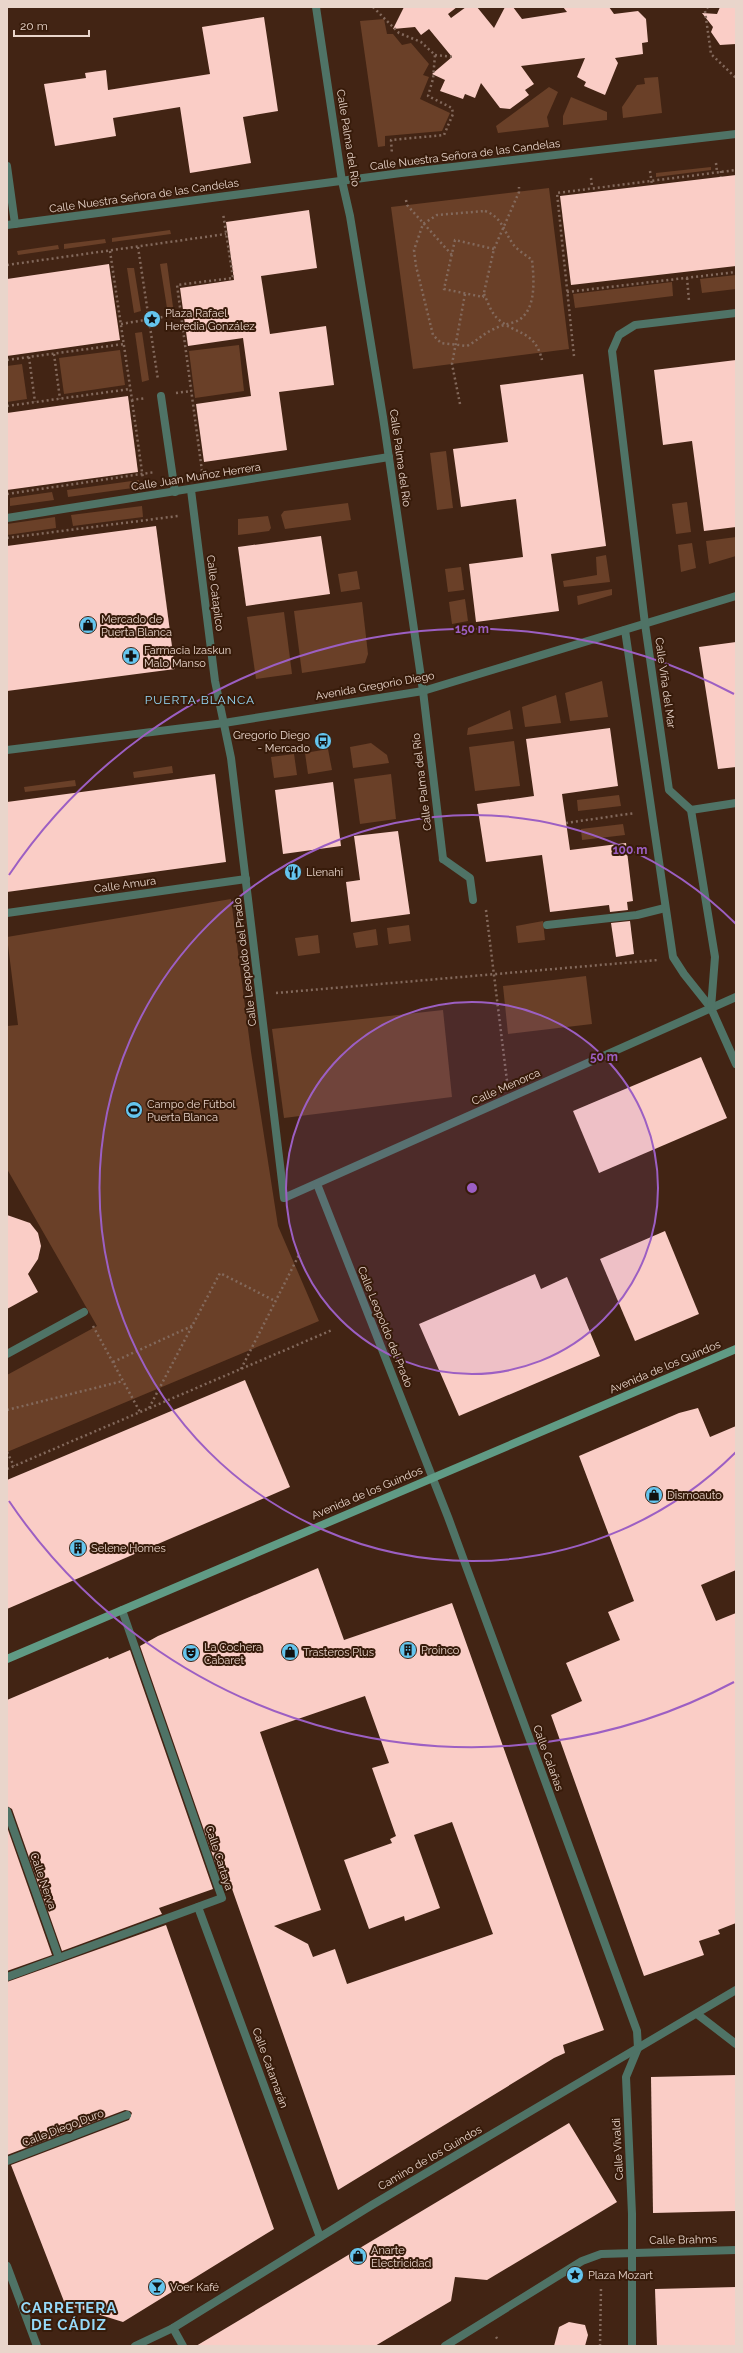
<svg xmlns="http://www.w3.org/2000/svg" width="743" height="2353" font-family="Raleway,sans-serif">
<rect width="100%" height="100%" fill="#422414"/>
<g fill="#6a4028">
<path d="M384,19L387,34H393L402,45L411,43L429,64L423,75L429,77L420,99L450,113L442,131L385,136V146L378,147L360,21Z"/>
<path d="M658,77L662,113L623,118L622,107L637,85L645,84L644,78Z"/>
<path d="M549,87L558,92L547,117L549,127L498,133L496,126Z"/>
<path d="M571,97L607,112V120L563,125V116Z"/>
<path d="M711,167V170L656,177V173Z"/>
<path d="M549,188L569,349L413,369L391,207Z"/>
<path d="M170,230L171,234L112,242V238Z"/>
<path d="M105,239L106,243L64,249V244Z"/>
<path d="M58,245L59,249L18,255L17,251Z"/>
<path d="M167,263L173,307L167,308L160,264Z"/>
<path d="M127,268H134L141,311L134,313Z"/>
<path d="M736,275V289L702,293L700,279Z"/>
<path d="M672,282L673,296L575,308L573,294Z"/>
<path d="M142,332L149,380L142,382L135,333Z"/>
<path d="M239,345L244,391L195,398L189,351Z"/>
<path d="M120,350L125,385L64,394L59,358Z"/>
<path d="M22,364L27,399L7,402V366Z"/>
<path d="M446,451L453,508L437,510L430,453Z"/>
<path d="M139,480L140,487L68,497L67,490Z"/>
<path d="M52,492L54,500L10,506V498Z"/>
<path d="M687,502L691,532L676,534L672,504Z"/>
<path d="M348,503L351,520L285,529L281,515L284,511Z"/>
<path d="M142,506L143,517L73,526L71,515Z"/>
<path d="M268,516L271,528L269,531L238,535V519Z"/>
<path d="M55,517L56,528L7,535V524Z"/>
<path d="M736,537V556L709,564L706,541Z"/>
<path d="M692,543L696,568L681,572L678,545Z"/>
<path d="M606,555L610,582L564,587L563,581L597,575L596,557Z"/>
<path d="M461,567L464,590L448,592L445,569Z"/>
<path d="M357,571L360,589L341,592L338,574Z"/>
<path d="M612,589V595L578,605L577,596Z"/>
<path d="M465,599L468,621L452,624L449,602Z"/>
<path d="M362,602L368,654L365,663L302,673L294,611Z"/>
<path d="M284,612L292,674L256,679L247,617Z"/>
<path d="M602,681L608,717L570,721L565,693Z"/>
<path d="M556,695L561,723L525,727L522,707Z"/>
<path d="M510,710L513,729L467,735L468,728Z"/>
<path d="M514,741L520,786L475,791L469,747Z"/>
<path d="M371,743L387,755L389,763L353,768L350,747Z"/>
<path d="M328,749L332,770L308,774L305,753Z"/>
<path d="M294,754L297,775L274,778L271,757Z"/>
<path d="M172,766L173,773L134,778L133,772Z"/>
<path d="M391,774L396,819L360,824L354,779Z"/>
<path d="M75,780L76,786L25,792L24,787Z"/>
<path d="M619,795L621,806L578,811L577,800Z"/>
<path d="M623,824L625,835L582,840L581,829Z"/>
<path d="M231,899L251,1052L278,1226L319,1321L7,1452V1375L97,1326L7,1169V1026L18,1025L7,937Z"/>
<path d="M543,921L545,940L518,943L516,926Z"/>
<path d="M409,925L411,941L389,944L387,928Z"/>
<path d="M376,929L378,945L356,948L353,933Z"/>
<path d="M318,935L320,953L298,956L295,938Z"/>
<path d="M586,976L592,1024L508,1034L503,986Z"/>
<path d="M443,1010L452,1097L284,1118L272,1029Z"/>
</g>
<g fill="#facdc6" fill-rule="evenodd">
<path d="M404,7H457L448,14L451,18L466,7H477L494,28L505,7H513L522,19L567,12L563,7H609L614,14L638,11L646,19L648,42L642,43L643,54L615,58L618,63L605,95L584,86L586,82L577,77L585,58L521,66L534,84L525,90L529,95L510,109L500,108L481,83L475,98L465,94L463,99L440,91L445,80L432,74L452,57L429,29L421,35L415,27L393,29Z"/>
<path d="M720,7H736V44L720,45L711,32L713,27L702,13L717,14Z"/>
<path d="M264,17L278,111L243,117L251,163L190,173L180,107L113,118L116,136L55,146L44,84L86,78L85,73L106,70L108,90L210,74L202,27Z"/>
<path d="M736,175V266L571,285L560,196Z"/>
<path d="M309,210L317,268L261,276L270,334L326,326L334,385L279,392L287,450L204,462L196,404L251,396L243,338L188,346L180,288L234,280L226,222Z"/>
<path d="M109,264L120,340L7,356V279Z"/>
<path d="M736,360V527L704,531L692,441L663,445L654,370Z"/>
<path d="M583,374L606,546L551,554L559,611L476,622L469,564L523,557L516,499L461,507L453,449L508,442L500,385Z"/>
<path d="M128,396L138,472L7,490V413Z"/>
<path d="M156,526L175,669L7,691V546Z"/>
<path d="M321,536L330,594L246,606L238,547Z"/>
<path d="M736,642V767L718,769L699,647Z"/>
<path d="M610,728L618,786L562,794L570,850L626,843L633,901L627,902L628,910L610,912L609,905L550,912L542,855L486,862L477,804L534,796L526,739Z"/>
<path d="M215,774L226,862L7,892V802Z"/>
<path d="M333,782L341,846L283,854L275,790Z"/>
<path d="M398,831L410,914L351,922L346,882L360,880L354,836Z"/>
<path d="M630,921L634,954L616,957L611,923Z"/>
<path d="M701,1057L727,1118L599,1173L573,1111Z"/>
<path d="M7,1215L30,1223L38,1233L41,1246L38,1259L28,1274L38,1292L7,1309Z"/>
<path d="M665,1231L699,1314L635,1341L600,1259Z"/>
<path d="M535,1274L541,1289L567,1277L600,1356L459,1416L419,1324Z"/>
<path d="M245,1380L290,1487L7,1609V1480Z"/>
<path d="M698,1408L710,1437L736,1426V1570L701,1585L716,1621L736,1613V1923L718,1930L720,1934L699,1941L704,1955L644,1976L551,1715L582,1701L566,1663L620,1640L608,1612L634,1601L579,1456L679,1413Z"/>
<path d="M318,1568L344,1640L452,1603L604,2030L563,2045L565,2053L554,2058L338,2190L230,1883L223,1885L140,1646L158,1636ZM365,1696L389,1763L372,1768L396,1836L390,1839L392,1843L344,1860L369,1929L404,1916L405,1921L440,1908L414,1835L452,1822L493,1934L347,1984L335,1949L313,1957L308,1944L274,1926L321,1910L260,1732Z"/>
<path d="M130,1650L213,1889L159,1908L162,1914L62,1951L12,1809L7,1806V1700L108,1657L109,1659Z"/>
<path d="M7,1827L52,1955L7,1971Z"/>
<path d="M166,1925L274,2229L123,2322L65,2304L11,2165L129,2120L132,2113L130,2111L125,2110L7,2155V1982Z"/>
<path d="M736,2075V2211L653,2213L651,2077Z"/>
<path d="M569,2123L617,2202L594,2216L487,2280L455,2277L451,2301L375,2346H196Z"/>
<path d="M736,2287V2346H657L655,2289Z"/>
<path d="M569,2322L585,2325L588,2335L585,2346H554L559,2327Z"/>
</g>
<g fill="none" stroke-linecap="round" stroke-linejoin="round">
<g stroke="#83695c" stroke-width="2.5" stroke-dasharray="2 3" stroke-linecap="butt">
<path d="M373,7L399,33L421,42L435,55L433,79L428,96L452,108L453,114L444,135L391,140L392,154"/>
<path d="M708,7L705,11L711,54L736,78"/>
<path d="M435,55L454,57"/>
<path d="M716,163L717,172"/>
<path d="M650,171L652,185"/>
<path d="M721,171V177"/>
<path d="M591,178L592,187"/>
<path d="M406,200L407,205L452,255"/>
<path d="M485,211C502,217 503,230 513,244C517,250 526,255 532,260C534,278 537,311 517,321C510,324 501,325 494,329C484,333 477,341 467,346L441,343L433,335L416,266L414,250L423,224L437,215Z"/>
<path d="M138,247L158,380"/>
<path d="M494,249L455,240L444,289L483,297L494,249L519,192V187"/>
<path d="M110,251L132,400L146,398"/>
<path d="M7,265L226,234"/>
<path d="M687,278L689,301"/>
<path d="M567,292L736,272"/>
<path d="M484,294C488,302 491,313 498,319C516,335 535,330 542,360"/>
<path d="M121,324L181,314"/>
<path d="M54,354L60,399"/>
<path d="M574,356L557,193L736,170"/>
<path d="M29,357L35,402"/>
<path d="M7,360L124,344"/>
<path d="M176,393L191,391"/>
<path d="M132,400L143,479"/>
<path d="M460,404L452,364L465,294"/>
<path d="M7,406L130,389"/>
<path d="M202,471L177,285L233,278L223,213"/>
<path d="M7,494L155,472"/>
<path d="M7,538L178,516"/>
<path d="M566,823L635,813"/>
<path d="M486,910L507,1081"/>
<path d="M276,993L658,960"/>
<path d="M93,1326L140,1412"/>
<path d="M113,1362L192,1326"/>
<path d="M241,1369L300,1253"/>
<path d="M149,1408L220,1273L275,1301"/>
<path d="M7,1410L123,1381"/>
<path d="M7,1452L14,1466"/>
<path d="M7,1469L332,1330"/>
<path d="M496,2337L499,2341"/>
<path d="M600,2346L601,2288"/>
</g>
<g stroke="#4f7366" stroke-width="8">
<path d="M161,396L175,492"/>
<path d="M691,810L736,803"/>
<path d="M443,859L470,878L473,900"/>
<path d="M547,925L637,915L665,908"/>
<path d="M7,2161L127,2115"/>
</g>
<path stroke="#4f7366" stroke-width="8" d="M7,1354L84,1312"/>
<g stroke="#4f7366" stroke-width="8">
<path d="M316,7L342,181L350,216L383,417L423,691L443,859"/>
<path d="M7,166L15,224"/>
<path d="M7,225L401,173L736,134"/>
<path d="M191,490L215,681L231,758L284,1198L736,997"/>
<path d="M7,518L389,457"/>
<path d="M625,630L673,957L684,974L711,1008L736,1064"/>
<path d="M7,750L224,723L423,691L736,596"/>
<path d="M7,913L246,879"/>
<path d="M711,1008L715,957L691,810L669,790L645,624L612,351L619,335L635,325L736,313"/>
<path d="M317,1184L448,1517L637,2031L638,2048L626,2077L632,2214V2346"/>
<path d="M7,1811L59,1958"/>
<path d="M198,1907L320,2237"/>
<path d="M7,1977L222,1898L122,1610"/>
<path d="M697,2014L736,2044"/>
<path d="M173,2328L183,2346"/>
<path d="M135,2346L173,2328L372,2205L736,1990"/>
<path d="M445,2346L582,2261L601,2254L736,2250"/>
</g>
<path stroke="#4f7366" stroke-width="8" d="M7,2266L37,2346"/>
<path stroke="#609b85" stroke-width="8" d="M7,1659L736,1349"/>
</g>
<circle cx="472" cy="1188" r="186" fill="#9c5fc3" fill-opacity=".12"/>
<g fill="none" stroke="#9c5fc3" stroke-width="2">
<circle cx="472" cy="1188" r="186"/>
<path d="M736 1452A373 373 0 1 1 736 924"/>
<path d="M734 1682A559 559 0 0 1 9 1501M9 875A559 559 0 0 1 734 694"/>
</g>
<defs>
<g id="sight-disc" transform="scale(0.9)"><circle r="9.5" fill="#65c5ee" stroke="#371b0a"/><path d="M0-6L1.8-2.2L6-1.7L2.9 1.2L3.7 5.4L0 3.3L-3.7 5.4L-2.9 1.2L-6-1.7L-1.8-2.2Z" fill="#111"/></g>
<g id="shop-disc" transform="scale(0.9)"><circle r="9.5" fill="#65c5ee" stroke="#371b0a"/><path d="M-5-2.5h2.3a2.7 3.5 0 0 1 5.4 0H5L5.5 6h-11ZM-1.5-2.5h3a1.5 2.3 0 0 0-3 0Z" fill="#111"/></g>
<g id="pharmacy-disc" transform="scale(0.9)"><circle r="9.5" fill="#65c5ee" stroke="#371b0a"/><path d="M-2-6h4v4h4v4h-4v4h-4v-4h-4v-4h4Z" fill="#111"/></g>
<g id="bus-disc" transform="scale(0.9)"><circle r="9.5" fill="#65c5ee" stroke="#371b0a"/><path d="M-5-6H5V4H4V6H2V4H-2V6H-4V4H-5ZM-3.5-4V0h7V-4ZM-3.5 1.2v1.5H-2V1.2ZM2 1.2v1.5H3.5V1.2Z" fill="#111"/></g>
<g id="restaurant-disc" transform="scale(0.9)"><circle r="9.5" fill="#65c5ee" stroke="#371b0a"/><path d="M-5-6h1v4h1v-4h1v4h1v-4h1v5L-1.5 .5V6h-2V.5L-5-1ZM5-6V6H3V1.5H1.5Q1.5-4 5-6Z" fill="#111"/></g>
<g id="stadium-disc" transform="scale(0.9)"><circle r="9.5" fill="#65c5ee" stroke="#371b0a"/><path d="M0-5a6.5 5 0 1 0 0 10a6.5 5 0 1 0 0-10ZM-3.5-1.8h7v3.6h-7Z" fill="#111"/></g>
<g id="building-disc" transform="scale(0.9)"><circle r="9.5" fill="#65c5ee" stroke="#371b0a"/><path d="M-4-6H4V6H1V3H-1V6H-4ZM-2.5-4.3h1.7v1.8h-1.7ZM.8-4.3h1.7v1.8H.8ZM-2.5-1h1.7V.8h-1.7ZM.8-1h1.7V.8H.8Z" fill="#111"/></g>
<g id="theatre-disc" transform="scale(0.9)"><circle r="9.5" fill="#65c5ee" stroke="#371b0a"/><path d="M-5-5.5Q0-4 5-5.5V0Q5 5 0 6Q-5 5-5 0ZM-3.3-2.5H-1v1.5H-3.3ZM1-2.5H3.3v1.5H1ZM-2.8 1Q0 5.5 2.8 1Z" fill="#111"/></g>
<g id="bar-disc" transform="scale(0.9)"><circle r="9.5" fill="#65c5ee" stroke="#371b0a"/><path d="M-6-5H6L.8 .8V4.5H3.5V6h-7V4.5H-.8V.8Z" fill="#111"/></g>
</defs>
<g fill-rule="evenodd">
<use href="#sight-disc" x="152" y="319"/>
<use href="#shop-disc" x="88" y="625"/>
<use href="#pharmacy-disc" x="131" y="656"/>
<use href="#bus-disc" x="323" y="741"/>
<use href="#restaurant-disc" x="293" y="872"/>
<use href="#stadium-disc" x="134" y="1110"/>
<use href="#shop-disc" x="654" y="1495"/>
<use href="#building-disc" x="78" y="1548"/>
<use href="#building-disc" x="408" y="1650"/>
<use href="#shop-disc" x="290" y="1652"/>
<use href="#theatre-disc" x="191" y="1653"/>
<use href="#shop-disc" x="358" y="2256"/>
<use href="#sight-disc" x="575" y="2275"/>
<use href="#bar-disc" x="157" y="2287"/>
</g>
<g text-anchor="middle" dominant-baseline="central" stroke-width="4" stroke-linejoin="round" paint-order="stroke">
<g font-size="11" fill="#e9d5cb" stroke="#371b0a">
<text transform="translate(348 138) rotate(81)">Calle Palma del Río</text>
<text transform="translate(465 155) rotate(-7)">Calle Nuestra Señora de las Candelas</text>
<text transform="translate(144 196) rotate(-8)">Calle Nuestra Señora de las Candelas</text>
<text transform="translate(400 458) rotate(82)">Calle Palma del Río</text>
<text transform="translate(196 477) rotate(-9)">Calle Juan Muñoz Herrera</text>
<text transform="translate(215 593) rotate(83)">Calle Catapilco</text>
<text transform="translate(665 683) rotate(82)">Calle Viña del Mar</text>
<text transform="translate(375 686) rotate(-10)">Avenida Gregorio Diego</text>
<text transform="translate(422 782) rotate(-97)">Calle Palma del Río</text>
<text transform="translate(125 885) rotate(-8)">Calle Amura</text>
<text transform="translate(245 962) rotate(-97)">Calle Leopoldo del Prado</text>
<text transform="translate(506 1087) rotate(-24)">Calle Menorca</text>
<text transform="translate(385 1327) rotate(68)">Calle Leopoldo del Prado</text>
<text transform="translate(665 1367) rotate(-23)">Avenida de los Guindos</text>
<text transform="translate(367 1493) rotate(-23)">Avenida de los Guindos</text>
<text transform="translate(548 1758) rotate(70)">Calle Calañas</text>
<text transform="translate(219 1858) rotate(72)">Calle Cartaya</text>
<text transform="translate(43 1881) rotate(71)">Calle Nerva</text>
<text transform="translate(270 2068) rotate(70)">Calle Catamarán</text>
<text transform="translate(63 2128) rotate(-21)">Calle Diego Duro</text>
<text transform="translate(618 2149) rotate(-93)">Calle Vivaldi</text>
<text transform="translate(430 2158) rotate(-30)">Camino de los Guindos</text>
<text transform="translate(683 2240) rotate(-1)">Calle Brahms</text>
</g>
<g font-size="11" fill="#e9d5cb" stroke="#371b0a" text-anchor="start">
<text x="165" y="313">Plaza Rafael<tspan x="165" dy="13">Heredia González</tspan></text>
<text x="101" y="619">Mercado de<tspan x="101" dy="13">Puerta Blanca</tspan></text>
<text x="144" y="650">Farmacia Izaskun<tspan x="144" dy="13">Malo Manso</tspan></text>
<text x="310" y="735" text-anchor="end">Gregorio Diego<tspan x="310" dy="13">- Mercado</tspan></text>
<text x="306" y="872">Llenahi</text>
<text x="147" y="1104">Campo de Fútbol<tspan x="147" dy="13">Puerta Blanca</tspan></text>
<text x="667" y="1495">Dismoauto</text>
<text x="91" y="1548">Selene Homes</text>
<text x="204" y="1647">La Cochera<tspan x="204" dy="13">Cabaret</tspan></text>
<text x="421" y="1650">Proinco</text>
<text x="303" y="1652">Trasteros Plus</text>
<text x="371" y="2250">Anarte<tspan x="371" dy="13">Electricidad</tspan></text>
<text x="588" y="2275">Plaza Mozart</text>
<text x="170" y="2287">Voer Kafé</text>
</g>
<g font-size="12" letter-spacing="1" fill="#96d9f8" stroke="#371b0a">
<text x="200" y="700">PUERTA BLANCA</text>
</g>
<g font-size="15" font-weight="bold" letter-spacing="1" fill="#96d9f8" stroke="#371b0a">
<text x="69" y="2308">CARRETERA<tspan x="69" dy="17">DE CÁDIZ</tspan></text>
</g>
</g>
<circle cx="472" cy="1188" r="6" fill="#9c5fc3" stroke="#371b0a" stroke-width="2"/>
<g font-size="12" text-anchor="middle" font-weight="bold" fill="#9c5fc3" stroke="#371b0a" stroke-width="4" stroke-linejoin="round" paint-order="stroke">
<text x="472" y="633">150 m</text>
<text x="630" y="854">100 m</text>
<text x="604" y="1061">50 m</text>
</g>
<rect width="743" height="2353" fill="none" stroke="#e9d5cb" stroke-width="16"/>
<path d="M14 30v6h75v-6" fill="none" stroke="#e9d5cb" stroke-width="2"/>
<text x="20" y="30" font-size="12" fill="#e9d5cb" stroke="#371b0a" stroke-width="3" paint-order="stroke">20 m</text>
</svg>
